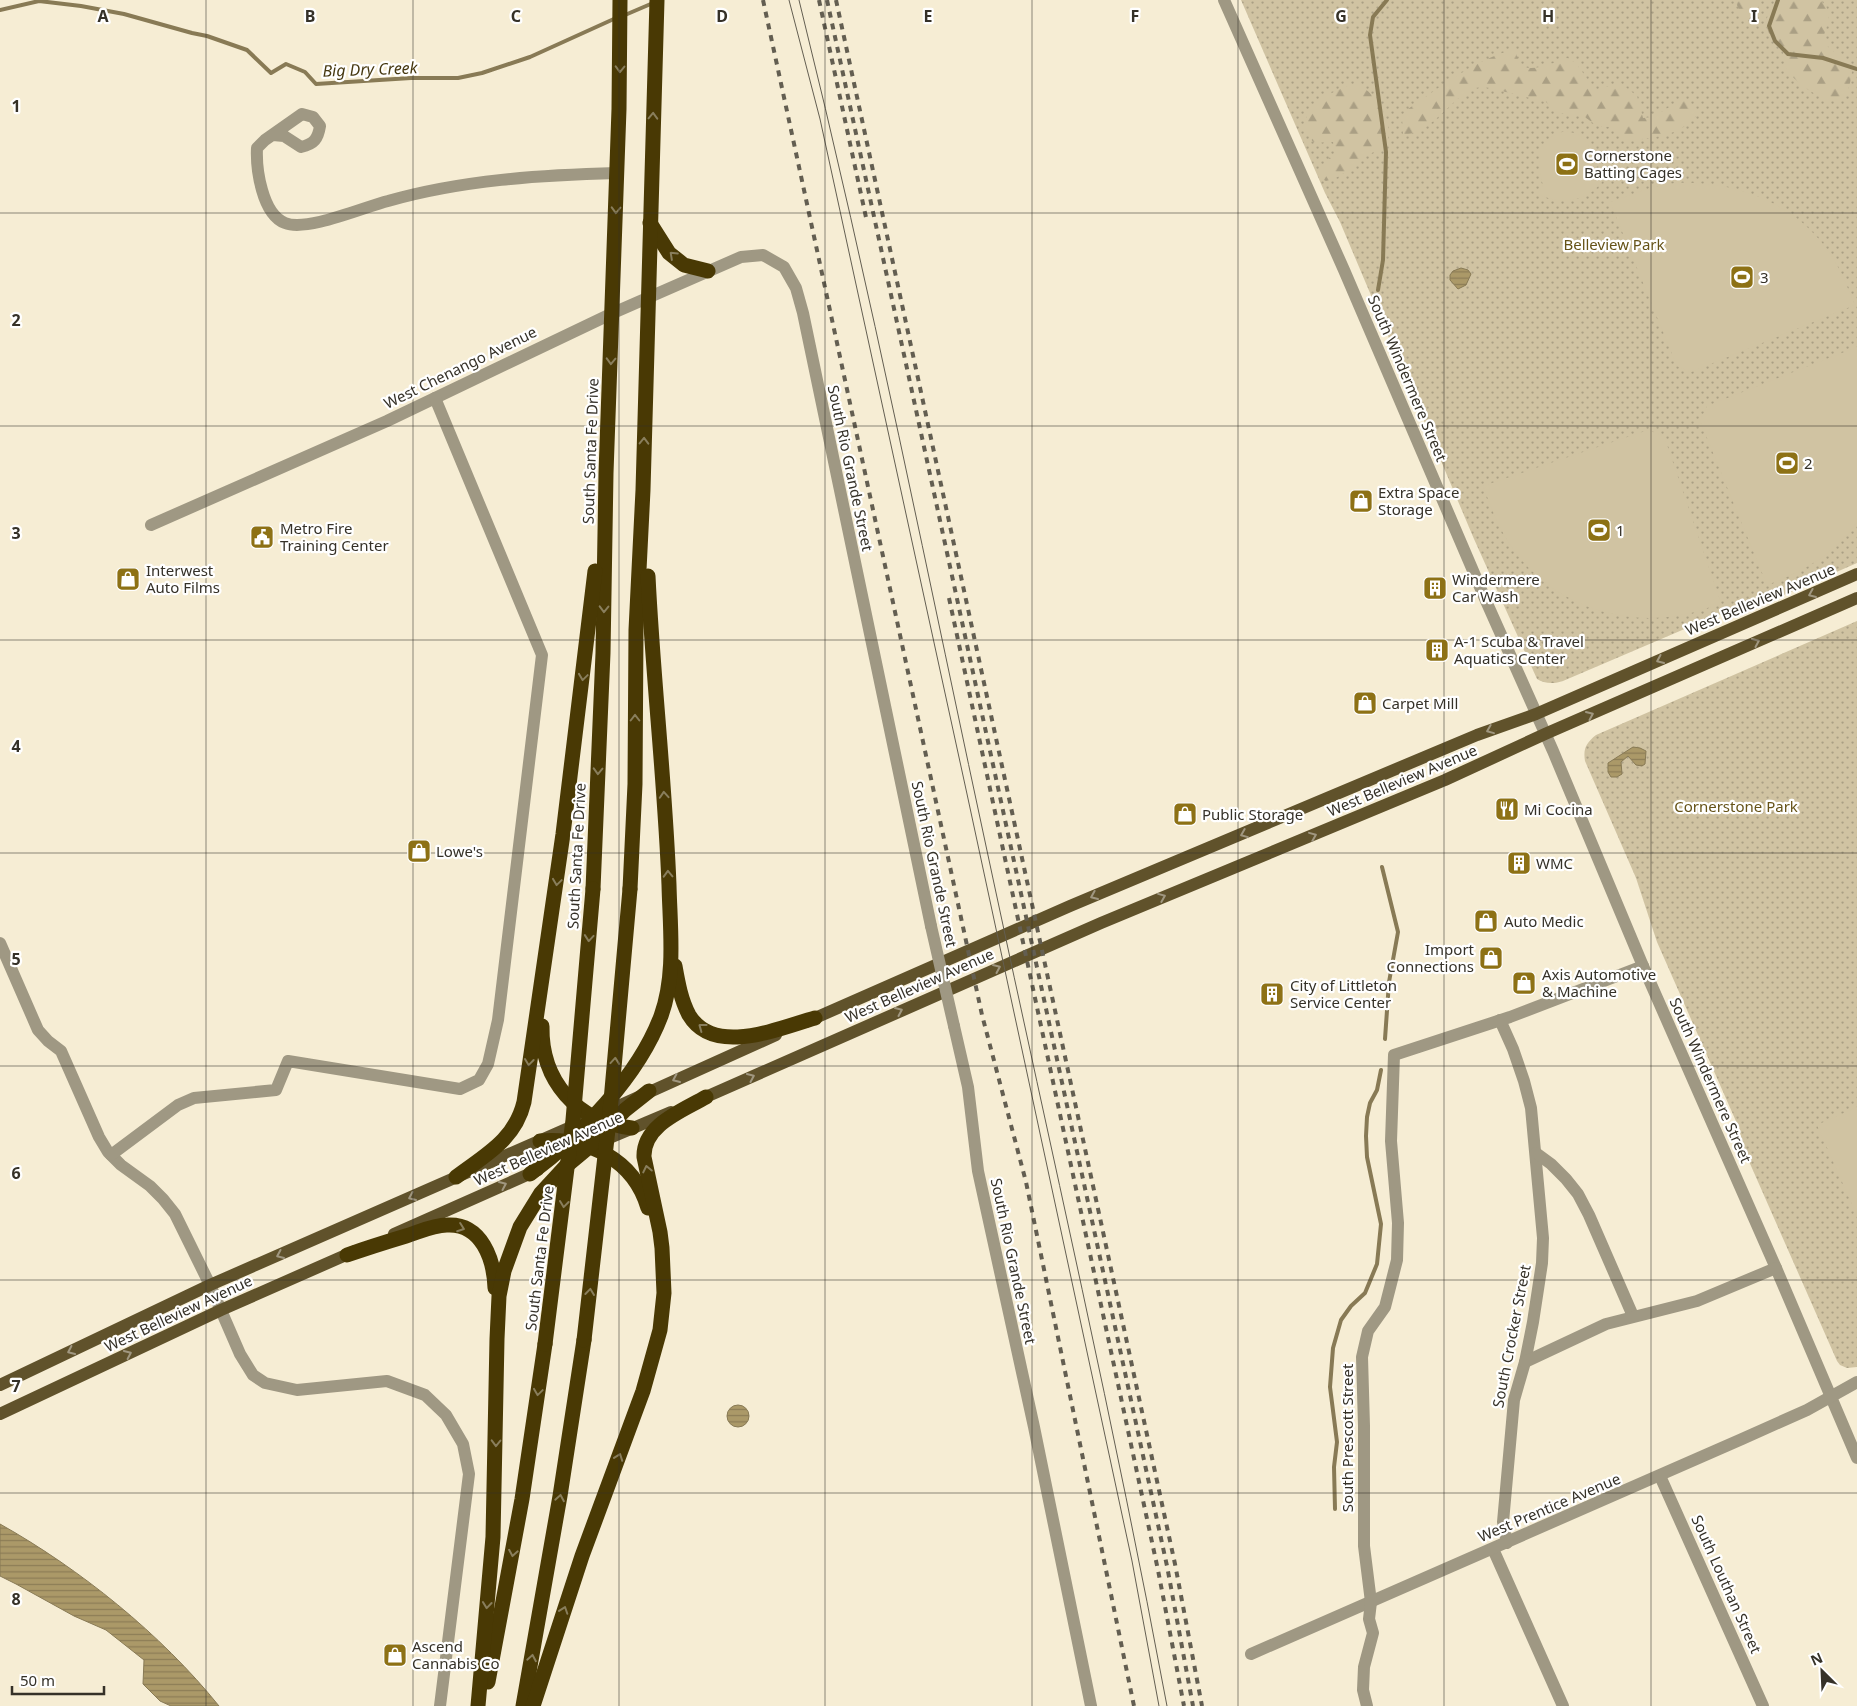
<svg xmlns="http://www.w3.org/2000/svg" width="1857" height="1706" font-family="'Noto Sans',sans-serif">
<defs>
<pattern id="grass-dots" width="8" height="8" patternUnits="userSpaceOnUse" patternTransform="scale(1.25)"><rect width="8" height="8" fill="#d0c3a2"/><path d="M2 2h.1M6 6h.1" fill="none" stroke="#aa9f84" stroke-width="1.8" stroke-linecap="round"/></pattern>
<pattern id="forest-firs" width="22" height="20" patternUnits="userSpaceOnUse" patternTransform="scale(1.25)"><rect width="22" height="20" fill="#d0c3a2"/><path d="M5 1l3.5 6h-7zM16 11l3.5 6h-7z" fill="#aa9f84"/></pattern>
<pattern id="water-rules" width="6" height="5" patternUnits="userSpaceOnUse" patternTransform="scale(1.25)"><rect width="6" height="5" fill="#ab9968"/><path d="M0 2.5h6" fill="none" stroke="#8c7d56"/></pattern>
</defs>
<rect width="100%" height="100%" fill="#f6edd4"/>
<g fill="url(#grass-dots)">
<path d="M1241,0H1857V563L1784,595L1715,616L1563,681C1555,684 1544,684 1537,679L1474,539L1340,222L1325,193Z"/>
<path d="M1857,621V1367L1847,1368L1840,1365L1837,1361L1744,1150L1739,1128L1657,942L1636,878L1585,761C1583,749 1586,743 1596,735Z"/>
</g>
<g fill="url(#forest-firs)">
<path d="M1735,0H1758L1759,15L1757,21L1749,24L1743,20Z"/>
<path d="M1779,0H1820C1836,14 1826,23 1823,40C1830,53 1846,57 1852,70C1851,78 1849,95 1842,99C1827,107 1795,82 1787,70C1783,63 1785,54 1781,48C1778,45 1775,43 1773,40C1762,25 1766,11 1779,0Z"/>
<path d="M1511,50L1515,51C1517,54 1517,59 1519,62C1526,76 1555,62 1567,58C1579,62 1588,82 1596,91L1619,82L1637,96L1643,118L1653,117L1681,100L1687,101L1696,108V116C1680,136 1654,137 1630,141L1624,139L1618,132L1610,127L1597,126L1585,117L1559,113L1546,102L1490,88C1485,87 1480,87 1475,88C1451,97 1429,137 1403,134L1402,117L1405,111C1439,88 1472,62 1511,50Z"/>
<path d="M1353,84C1374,87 1395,122 1387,142C1383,152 1369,152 1361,158C1349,168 1342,178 1326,181L1322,179C1318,166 1327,160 1336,152L1333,142C1327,141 1320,144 1314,142C1310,140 1307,133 1306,129C1300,106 1335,90 1353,84Z"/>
</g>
<g fill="#d0c3a2">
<path d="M1562,132C1588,130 1592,152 1598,172L1606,176C1590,202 1563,206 1537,194L1543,186C1538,162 1533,142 1562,132Z"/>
<path d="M1675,183C1731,181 1787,199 1823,244C1838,262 1846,284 1855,305L1691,372L1677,366L1610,202L1653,187Z"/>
<path d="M1857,347V522C1834,554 1803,572 1767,585L1700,421L1707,406Z"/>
<path d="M1648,430L1664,436L1721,603C1708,608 1694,613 1681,615C1613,628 1541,598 1506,538C1496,522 1490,504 1483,486Z"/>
<path d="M1857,1107V1216L1817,1125Z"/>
</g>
<g fill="url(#water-rules)" stroke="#887a55">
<path d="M1461,268L1468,270L1471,274L1466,285L1458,289L1450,280V275L1453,271Z"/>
<path d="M1633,747L1640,748L1646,751L1645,764L1642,766L1636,765L1628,756L1621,762L1622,774L1617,777H1611L1608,772V763Z"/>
<circle cx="738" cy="1416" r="11"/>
<path d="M0,1524C80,1569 161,1634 219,1706H171L160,1701L143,1684L144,1660L106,1630L74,1616L16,1584L0,1576Z"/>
</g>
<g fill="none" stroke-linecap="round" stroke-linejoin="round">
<g stroke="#887a55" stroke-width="4">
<path d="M1778,0L1769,26L1775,41L1788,54L1823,58L1857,69"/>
<path d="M0,10L39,1L81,6L124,14L192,33L207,36L247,50L271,73L286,64L305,72L316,84L411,78H458L482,73L530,57L616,18"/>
<path d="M625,15L653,3"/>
<path d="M1378,290L1383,260L1386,152L1370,35L1373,17L1387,0"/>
<path d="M1382,867L1398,932L1389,982L1385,1039"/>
<path d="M1335,1509L1334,1467L1337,1442L1330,1387L1333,1348L1341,1320L1351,1306L1365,1293L1377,1264L1381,1224L1367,1157L1366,1136L1367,1117L1370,1103L1377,1090L1381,1070"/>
</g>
<g stroke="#9f9883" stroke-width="12">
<path d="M1224,0L1344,270L1486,601L1553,751L1643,966L1776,1268L1857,1458"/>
<path d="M273,135L284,136L301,147C314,144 318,139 320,126L313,117L302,114L265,140L257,148C256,169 262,214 285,223C307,232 364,207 388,201C462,180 540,175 617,173"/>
<path d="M151,525L387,421L613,313L741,257L763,255L784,267L796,288L803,313L931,926"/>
<path d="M0,943L38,1030L48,1041L61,1051L99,1137L108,1152L121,1165L150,1186L163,1199L175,1214L210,1285L240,1354L253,1375L265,1383L297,1390L387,1381L425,1395L446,1415L463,1444L469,1474L440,1706"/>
<path d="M1500,1020L1513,1049L1524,1081L1531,1108L1543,1238L1542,1263L1533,1322L1525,1362L1514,1400L1503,1522L1507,1543"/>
<path d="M954,1026L968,1087L978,1171L1034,1427L1091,1706"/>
<path d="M1536,1153L1551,1164L1566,1179L1578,1194L1589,1215L1633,1316"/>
<path d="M111,1155L178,1105L194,1098L276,1090L288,1061L460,1089L479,1080L488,1064L498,1020L542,655L435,398"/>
<path d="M1525,1362L1606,1324L1697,1301L1776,1268"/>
<path d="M1660,1476L1763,1706"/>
<path d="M1493,1549L1563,1706"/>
<path d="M1251,1654L1742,1439L1807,1410L1857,1382"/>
<path d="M1367,1706L1363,1690L1364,1667L1373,1633L1369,1619L1371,1602L1364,1546V1426L1362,1357L1368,1331L1385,1307L1397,1260L1398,1223L1391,1141L1394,1055L1510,1017L1643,966"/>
</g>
<g stroke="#60522b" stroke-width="12">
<path d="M806,1022L1070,906L1477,735L1536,714L1857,574"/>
<path d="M699,1100L1101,923L1445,780L1545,734L1857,598"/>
<path d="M603,1113L776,1035"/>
<path d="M600,1142L671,1112"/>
<path d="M394,1234L538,1170"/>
<path d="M0,1385L210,1285L580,1123"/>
<path d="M0,1414L221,1310L355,1251"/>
</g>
<g stroke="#493904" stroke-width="15">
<path d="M650,223L669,253L684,265L708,271"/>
<path d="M593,889L603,653L606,473L619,109L620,0"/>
<path d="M630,889L635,784L636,630L643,490L657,0"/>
<path d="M675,966C678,983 681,1000 689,1015C714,1057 779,1028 815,1018"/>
<path d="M542,1026C541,1081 577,1122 632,1128"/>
<path d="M540,1141C587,1137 634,1159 648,1208"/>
<path d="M530,1174C580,1137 639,1075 661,1016C676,975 670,928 669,885C665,782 653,679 648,576"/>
<path d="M456,1177C485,1155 515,1140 524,1102L563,834L595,571"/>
<path d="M347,1255C367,1248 386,1242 406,1236C419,1232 433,1225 447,1225C482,1223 494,1260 495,1288"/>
<path d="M488,1682L522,1499L545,1344"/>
<path d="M478,1706L493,1537L497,1339L499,1296L504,1271L520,1227L541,1193L565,1167L589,1147L625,1110L649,1091"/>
<path d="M523,1706L560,1496L584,1340"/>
<path d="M533,1706L582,1556L643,1391L660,1330L664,1293L662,1248L660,1232L644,1157C643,1125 682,1111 706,1097"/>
</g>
<g stroke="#635e51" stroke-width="1">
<path d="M789,0L820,119L967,794L1132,1561L1159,1706"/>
<path d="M799,0C871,289 929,582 992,874C1051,1151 1115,1427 1167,1706"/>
</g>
<g stroke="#635e51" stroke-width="4" stroke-dasharray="6 6" stroke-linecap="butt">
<path d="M763,0L982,1015L1026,1182L1134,1706"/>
<path d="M819,0L867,222"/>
<path d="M827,0L1167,1566L1193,1706"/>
<path d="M836,0L1175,1564L1202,1706"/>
<path d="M949,598L1158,1570L1184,1706"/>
</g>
<path stroke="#9f9883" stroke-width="12" d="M931,926L954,1026"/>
<g stroke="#493904" stroke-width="15">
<path d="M584,1340L610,1112L630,889"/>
<path d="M545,1344L573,1120L593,889"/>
</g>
</g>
<defs><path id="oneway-chevron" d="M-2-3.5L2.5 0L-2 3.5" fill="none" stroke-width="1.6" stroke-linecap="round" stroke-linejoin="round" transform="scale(1.25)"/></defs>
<g stroke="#897e5c">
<use href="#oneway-chevron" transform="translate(620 69) rotate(91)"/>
<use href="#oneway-chevron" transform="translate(653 116) rotate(-88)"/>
<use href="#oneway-chevron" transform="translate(616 210) rotate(92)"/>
<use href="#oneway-chevron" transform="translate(673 255) rotate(-137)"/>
<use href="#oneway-chevron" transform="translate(611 361) rotate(92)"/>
<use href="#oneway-chevron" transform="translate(644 441) rotate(-89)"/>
<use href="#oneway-chevron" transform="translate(604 609) rotate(91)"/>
<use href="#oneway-chevron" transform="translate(583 677) rotate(98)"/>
<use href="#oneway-chevron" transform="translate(635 718) rotate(-90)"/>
<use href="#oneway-chevron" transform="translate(598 771) rotate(92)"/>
<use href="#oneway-chevron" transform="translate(664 795) rotate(-94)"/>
<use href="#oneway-chevron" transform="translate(668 874) rotate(-92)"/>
<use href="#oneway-chevron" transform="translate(557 882) rotate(98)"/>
<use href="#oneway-chevron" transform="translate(589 938) rotate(95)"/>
<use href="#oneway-chevron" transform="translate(702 1027) rotate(-143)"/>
<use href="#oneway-chevron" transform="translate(615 1061) rotate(-85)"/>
<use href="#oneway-chevron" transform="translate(529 1062) rotate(97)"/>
<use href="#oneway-chevron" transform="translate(647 1169) rotate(-102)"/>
<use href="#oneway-chevron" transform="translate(564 1204) rotate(97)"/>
<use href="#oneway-chevron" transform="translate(461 1228) rotate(20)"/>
<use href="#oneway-chevron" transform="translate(590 1292) rotate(-83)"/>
<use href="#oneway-chevron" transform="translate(538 1392) rotate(98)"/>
<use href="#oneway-chevron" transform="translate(496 1443) rotate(91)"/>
<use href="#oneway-chevron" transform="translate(619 1457) rotate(-70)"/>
<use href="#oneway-chevron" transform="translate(560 1498) rotate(-80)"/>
<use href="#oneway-chevron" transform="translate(513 1553) rotate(100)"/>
<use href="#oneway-chevron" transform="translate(487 1605) rotate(96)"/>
<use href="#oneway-chevron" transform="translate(564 1610) rotate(-71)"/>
<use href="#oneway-chevron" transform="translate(532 1658) rotate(-80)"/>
</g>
<g stroke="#a09780">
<use href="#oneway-chevron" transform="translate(1812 594) rotate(157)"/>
<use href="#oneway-chevron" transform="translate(1756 642) rotate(-24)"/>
<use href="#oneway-chevron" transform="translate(1660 660) rotate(156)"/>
<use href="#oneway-chevron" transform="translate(1590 715) rotate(-24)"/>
<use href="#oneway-chevron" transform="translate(1490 730) rotate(158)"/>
<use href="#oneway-chevron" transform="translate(1244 834) rotate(158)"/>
<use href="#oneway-chevron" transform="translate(1313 836) rotate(-22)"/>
<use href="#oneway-chevron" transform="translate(1094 896) rotate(157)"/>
<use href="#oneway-chevron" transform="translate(1162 897) rotate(-22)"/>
<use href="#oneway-chevron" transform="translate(997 968) rotate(-24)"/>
<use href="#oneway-chevron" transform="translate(899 1011) rotate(-24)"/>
<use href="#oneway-chevron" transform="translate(751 1077) rotate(-24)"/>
<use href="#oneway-chevron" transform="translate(676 1079) rotate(156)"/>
<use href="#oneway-chevron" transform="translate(503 1185) rotate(-24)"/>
<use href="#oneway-chevron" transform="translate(412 1197) rotate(156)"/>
<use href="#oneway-chevron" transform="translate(280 1255) rotate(156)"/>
<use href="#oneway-chevron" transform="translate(71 1351) rotate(155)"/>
<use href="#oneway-chevron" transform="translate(128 1354) rotate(-25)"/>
</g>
<path fill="none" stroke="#353128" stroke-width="1" stroke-opacity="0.55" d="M206,0V1706M413,0V1706M619,0V1706M825,0V1706M1032,0V1706M1238,0V1706M1444,0V1706M1651,0V1706M0,213H1857M0,426H1857M0,640H1857M0,853H1857M0,1066H1857M0,1280H1857M0,1493H1857"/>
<defs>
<g id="stadium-square" transform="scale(1.25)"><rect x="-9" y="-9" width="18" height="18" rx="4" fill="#8d7115" stroke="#fff"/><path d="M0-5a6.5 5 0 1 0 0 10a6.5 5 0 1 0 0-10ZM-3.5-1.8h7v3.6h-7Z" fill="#fff"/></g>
<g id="shop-square" transform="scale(1.25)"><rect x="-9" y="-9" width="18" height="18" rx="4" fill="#8d7115" stroke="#fff"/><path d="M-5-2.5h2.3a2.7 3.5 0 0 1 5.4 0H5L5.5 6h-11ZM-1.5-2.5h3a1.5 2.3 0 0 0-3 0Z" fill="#fff"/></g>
<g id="civic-square" transform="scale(1.25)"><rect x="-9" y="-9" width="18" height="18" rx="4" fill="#8d7115" stroke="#fff"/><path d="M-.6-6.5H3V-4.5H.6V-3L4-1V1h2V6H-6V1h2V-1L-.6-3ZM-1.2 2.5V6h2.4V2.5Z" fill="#fff"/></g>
<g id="building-square" transform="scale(1.25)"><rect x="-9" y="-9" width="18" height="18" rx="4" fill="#8d7115" stroke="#fff"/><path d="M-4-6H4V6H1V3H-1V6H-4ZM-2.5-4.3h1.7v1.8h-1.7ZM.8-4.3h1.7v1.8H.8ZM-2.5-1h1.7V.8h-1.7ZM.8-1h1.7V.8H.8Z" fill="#fff"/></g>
<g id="restaurant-square" transform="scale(1.25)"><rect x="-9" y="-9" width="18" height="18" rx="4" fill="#8d7115" stroke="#fff"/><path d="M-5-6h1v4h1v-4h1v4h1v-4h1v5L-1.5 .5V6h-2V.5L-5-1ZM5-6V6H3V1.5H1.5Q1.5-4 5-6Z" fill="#fff"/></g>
</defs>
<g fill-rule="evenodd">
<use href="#stadium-square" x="1567" y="164"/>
<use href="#stadium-square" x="1742" y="277"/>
<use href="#stadium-square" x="1787" y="463"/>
<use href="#shop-square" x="1361" y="501"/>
<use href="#stadium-square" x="1599" y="530"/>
<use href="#civic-square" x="262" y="537"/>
<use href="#shop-square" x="128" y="579"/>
<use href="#building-square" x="1435" y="588"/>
<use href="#building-square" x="1437" y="650"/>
<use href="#shop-square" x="1365" y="703"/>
<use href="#restaurant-square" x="1507" y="809"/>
<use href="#shop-square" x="1185" y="814"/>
<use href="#shop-square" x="419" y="851"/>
<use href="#building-square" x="1519" y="863"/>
<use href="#shop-square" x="1486" y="921"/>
<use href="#shop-square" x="1491" y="958"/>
<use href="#shop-square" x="1524" y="983"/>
<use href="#building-square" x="1272" y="994"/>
<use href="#shop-square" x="395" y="1655"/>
</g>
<g text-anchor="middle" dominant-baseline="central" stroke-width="4.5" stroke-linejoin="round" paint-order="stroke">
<g font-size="15" fill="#353128" stroke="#fff" text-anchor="start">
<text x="1584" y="155">Cornerstone<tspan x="1584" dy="17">Batting Cages</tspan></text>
<text x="1760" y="277">3</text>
<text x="1804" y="463">2</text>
<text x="1378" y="492">Extra Space<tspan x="1378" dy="17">Storage</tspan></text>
<text x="280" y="528">Metro Fire<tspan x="280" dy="17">Training Center</tspan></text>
<text x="1616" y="530">1</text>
<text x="146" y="570">Interwest<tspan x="146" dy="17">Auto Films</tspan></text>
<text x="1452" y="579">Windermere<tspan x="1452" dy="17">Car Wash</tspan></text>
<text x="1454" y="641">A-1 Scuba &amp; Travel<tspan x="1454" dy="17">Aquatics Center</tspan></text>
<text x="1382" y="703">Carpet Mill</text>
<text x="1524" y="809">Mi Cocina</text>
<text x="1202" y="814">Public Storage</text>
<text x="436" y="851">Lowe's</text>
<text x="1536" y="863">WMC</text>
<text x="1504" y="921">Auto Medic</text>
<text x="1474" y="949" text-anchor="end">Import<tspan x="1474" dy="17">Connections</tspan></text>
<text x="1542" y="974">Axis Automotive<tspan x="1542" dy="17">&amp; Machine</tspan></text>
<text x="1290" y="985">City of Littleton<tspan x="1290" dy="17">Service Center</tspan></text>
<text x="412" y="1646">Ascend<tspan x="412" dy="17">Cannabis Co</tspan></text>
</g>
<g font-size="15" fill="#665318" stroke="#fff">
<text x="1614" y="244">Belleview Park</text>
<text x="1736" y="806">Cornerstone Park</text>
</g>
<g font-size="15" fill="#353128" stroke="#fff">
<text transform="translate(460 367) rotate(-26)">West Chenango Avenue</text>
<text transform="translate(1408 378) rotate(67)">South Windermere Street</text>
<text transform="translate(590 451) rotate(-88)">South Santa Fe Drive</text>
<text transform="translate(851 468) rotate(78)">South Rio Grande Street</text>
<text transform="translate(1760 599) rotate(-23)">West Belleview Avenue</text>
<text transform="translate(1402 780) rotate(-23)">West Belleview Avenue</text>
<text transform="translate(576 856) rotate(-87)">South Santa Fe Drive</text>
<text transform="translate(935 864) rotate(78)">South Rio Grande Street</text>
<text transform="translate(919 985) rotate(-24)">West Belleview Avenue</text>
<text transform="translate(1711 1080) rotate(66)">South Windermere Street</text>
<text transform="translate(548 1148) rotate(-24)">West Belleview Avenue</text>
<text transform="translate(539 1258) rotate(-83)">South Santa Fe Drive</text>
<text transform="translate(1014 1261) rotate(78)">South Rio Grande Street</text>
<text transform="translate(178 1313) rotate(-25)">West Belleview Avenue</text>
<text transform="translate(1511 1336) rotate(-79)">South Crocker Street</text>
<text transform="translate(1347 1438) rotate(-90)">South Prescott Street</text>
<text transform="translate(1549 1507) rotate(-23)">West Prentice Avenue</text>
<text transform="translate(1727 1584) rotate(66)">South Louthan Street</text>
</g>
<g font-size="16" font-style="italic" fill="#463810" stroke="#fff">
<text transform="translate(370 69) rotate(-2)">Big Dry Creek</text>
</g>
</g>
<g font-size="16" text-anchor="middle" font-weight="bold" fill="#353128" stroke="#fff" stroke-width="4.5" stroke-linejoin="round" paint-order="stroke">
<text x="103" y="22">A</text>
<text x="310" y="22">B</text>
<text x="516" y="22">C</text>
<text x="722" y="22">D</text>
<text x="928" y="22">E</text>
<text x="1135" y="22">F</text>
<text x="1341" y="22">G</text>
<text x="1548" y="22">H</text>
<text x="1754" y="22">I</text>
<text x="16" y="112">1</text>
<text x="16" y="326">2</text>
<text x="16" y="539">3</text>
<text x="16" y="752">4</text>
<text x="16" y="965">5</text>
<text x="16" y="1179">6</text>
<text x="16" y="1392">7</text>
<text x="16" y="1605">8</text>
</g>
<g transform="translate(1822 1671) rotate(336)" stroke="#ffffff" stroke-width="4" paint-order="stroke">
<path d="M0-4L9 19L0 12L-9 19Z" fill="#353128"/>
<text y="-8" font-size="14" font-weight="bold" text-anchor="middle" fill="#353128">N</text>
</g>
<path d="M12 1686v8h92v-8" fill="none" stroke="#353128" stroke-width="2.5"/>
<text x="20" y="1686" font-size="15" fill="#353128" stroke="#ffffff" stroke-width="4" paint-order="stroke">50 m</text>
</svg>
